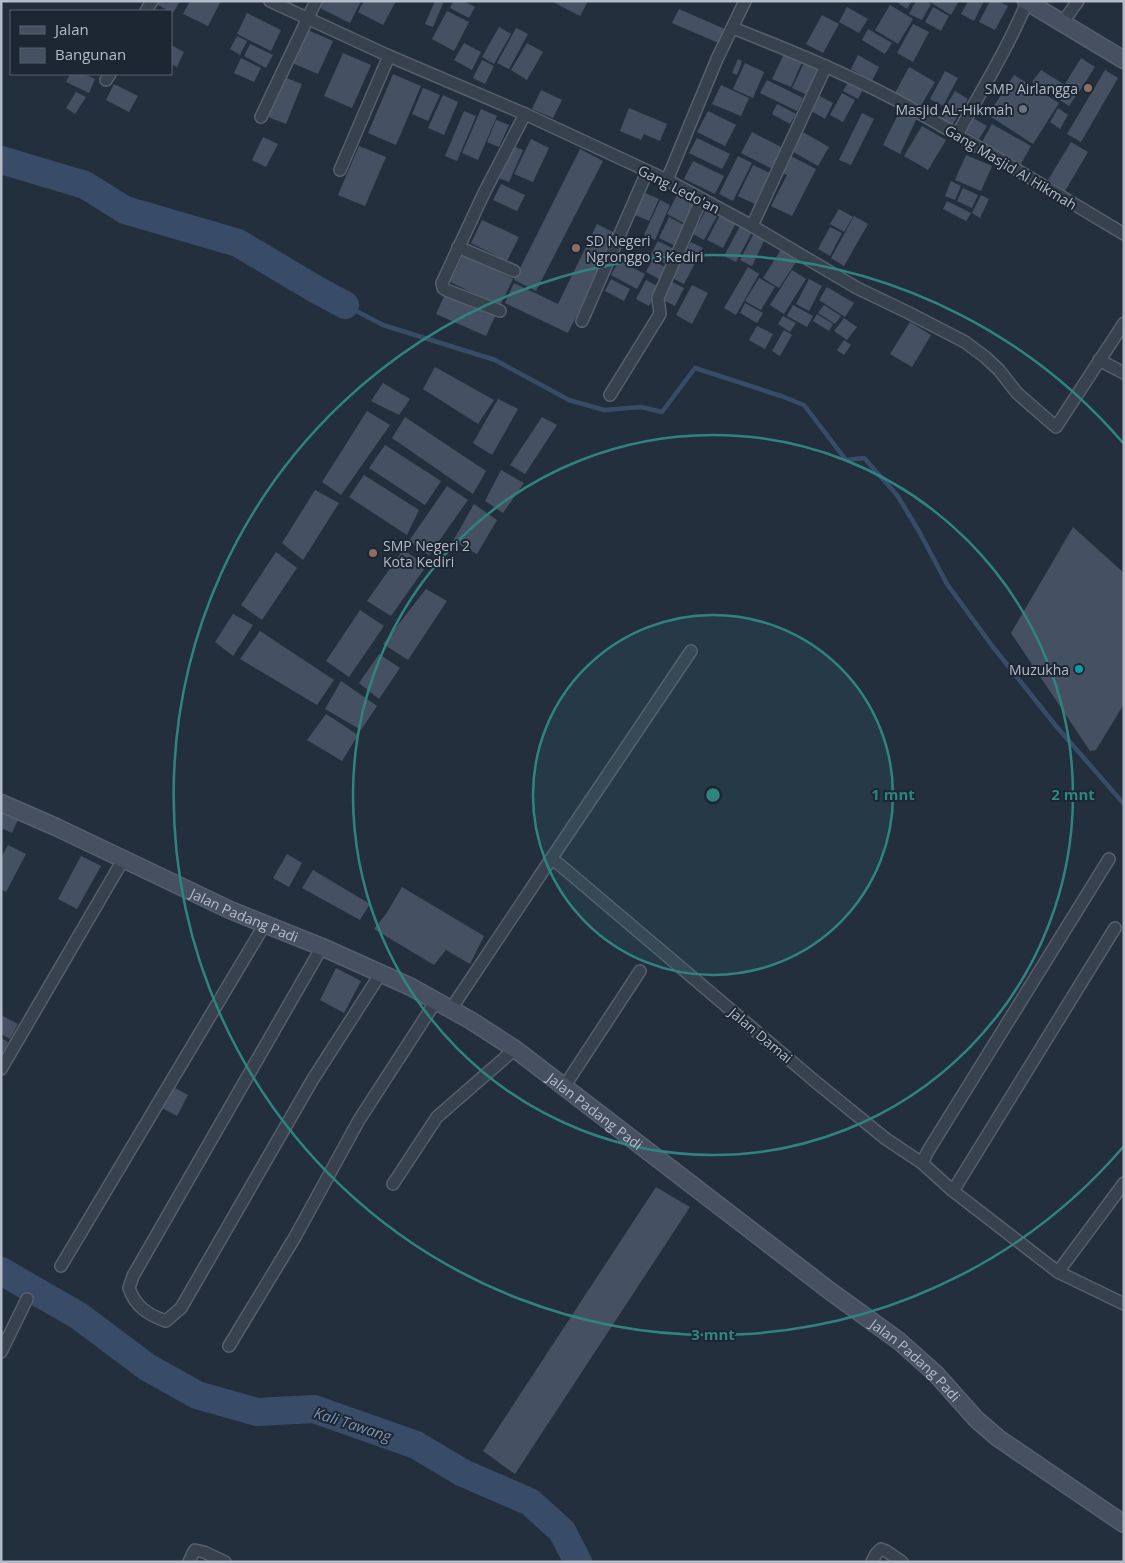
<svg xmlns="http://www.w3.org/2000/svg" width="1125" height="1563" font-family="'Open Sans',sans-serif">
<rect width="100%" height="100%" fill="#242f3e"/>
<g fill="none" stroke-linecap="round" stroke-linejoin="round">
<path stroke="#394c67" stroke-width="4.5" d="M345,305L383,325L495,360L569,400L604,410L641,407L662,412L695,368L781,396L804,405L846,460L864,458L897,495L920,533L947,584L993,647L1056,726L1124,804"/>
<g stroke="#394c67" stroke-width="28">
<path d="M1,160L85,185L125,210L238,243L317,290L345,305"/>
<path d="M1,1271L79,1316L147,1367L197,1395L257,1412L314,1409L416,1445L463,1473L530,1502L562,1531L578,1562"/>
</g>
</g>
<g fill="#455162">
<path d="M157,1H180L173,13L156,4Z"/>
<path d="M190,1H221L208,26L183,14Z"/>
<path d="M318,1H361L350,23L316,6Z"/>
<path d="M364,1H396L383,25L358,12Z"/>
<path d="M435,1H444L433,27L425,24Z"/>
<path d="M453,1H463L475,7L469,18L450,8Z"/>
<path d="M551,1H585L587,3L580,16Z"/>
<path d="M895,1H912L907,9Z"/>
<path d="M916,1H926L931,4L922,20L909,14Z"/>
<path d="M928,1H959L951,15Z"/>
<path d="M968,1H984L974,21L961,14Z"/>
<path d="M990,1H998L1008,6L995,30L979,22Z"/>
<path d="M890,5L913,19L898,44L875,30Z"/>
<path d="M847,7L868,19L859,33L839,22Z"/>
<path d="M933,7L949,16L941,31L925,22Z"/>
<path d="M679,9L727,30L721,44L672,23Z"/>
<path d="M447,11L469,22L454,51L432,39Z"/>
<path d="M247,13L281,30L271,51L237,34Z"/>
<path d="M822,15L839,24L823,53L806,44Z"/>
<path d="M913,24L929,32L913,62L897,53Z"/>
<path d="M499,27L511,34L494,64L482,57Z"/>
<path d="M516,28L528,34L509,69L497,63Z"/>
<path d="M305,29L333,41L318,74L290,62Z"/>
<path d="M868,29L892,43L885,54L862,40Z"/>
<path d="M237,36L247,41L240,55L230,49Z"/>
<path d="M464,43L481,52L472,70L454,60Z"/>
<path d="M527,43L543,52L527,80L511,70Z"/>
<path d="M250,44L273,55L266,68L244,56Z"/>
<path d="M171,45L184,52L177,67L171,64Z"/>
<path d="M343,53L371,65L352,108L324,96Z"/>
<path d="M784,54L802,62L791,87L772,79Z"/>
<path d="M858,55L879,67L872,81L851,69Z"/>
<path d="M241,58L261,68L254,82L234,73Z"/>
<path d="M1081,58L1095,67L1079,92L1065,84Z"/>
<path d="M738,59L742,61L737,75L732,73Z"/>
<path d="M482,60L494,66L485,84L473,78Z"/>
<path d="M805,61L820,68L807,95L792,88Z"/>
<path d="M745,63L764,72L753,98L733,89Z"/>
<path d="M909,67L935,82L920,107L895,93Z"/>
<path d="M1041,70L1078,93L1069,106L1032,82Z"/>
<path d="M1105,70L1118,78L1081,142L1067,134Z"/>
<path d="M945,71L958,78L943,106L930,99Z"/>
<path d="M70,74H84L95,79L89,93L66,82Z"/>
<path d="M393,74L421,86L396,145L368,133Z"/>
<path d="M1014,75L1059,103L1033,144L988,115Z"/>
<path d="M284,77L302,84L286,124L268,117Z"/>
<path d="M767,80L803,98L797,111L760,93Z"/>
<path d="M849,81L863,89L858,99L843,91Z"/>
<path d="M114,84L138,96L129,112L106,100Z"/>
<path d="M721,85L749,98L741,116L712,104Z"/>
<path d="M423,88L440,95L428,121L412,114Z"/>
<path d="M541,90L562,100L553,118L532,109Z"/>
<path d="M955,91L968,99L950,129L937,121Z"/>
<path d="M76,92L86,97L75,114L66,108Z"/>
<path d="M842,93L855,100L843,122L830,115Z"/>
<path d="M816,94L833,103L825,119L808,109Z"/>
<path d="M443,95L458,102L444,135L428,128Z"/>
<path d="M777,104L796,114L790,124L772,114Z"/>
<path d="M629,108L667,124L660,141L644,134L641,140L620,131Z"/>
<path d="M1058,108L1068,115L1060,129L1050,122Z"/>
<path d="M481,109L497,116L478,160L462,153Z"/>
<path d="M900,110L917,118L900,154L883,145Z"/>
<path d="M464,111L476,116L457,161L445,156Z"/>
<path d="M708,111L736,125L725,146L697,132Z"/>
<path d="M862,113L874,119L851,165L839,160Z"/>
<path d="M970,116L987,126L979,139L962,129Z"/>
<path d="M496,120L509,125L499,147L487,142Z"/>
<path d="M992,124L1031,146L1021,164L982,142Z"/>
<path d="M922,126L946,140L928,170L904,156Z"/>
<path d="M801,131L829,147L818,166L790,150Z"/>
<path d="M752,132L783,148L772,169L741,153Z"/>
<path d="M263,137L278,144L266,167L252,160Z"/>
<path d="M697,138L730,154L722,169L689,153Z"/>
<path d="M531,139L549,148L533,182L514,174Z"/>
<path d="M1071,142L1088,152L1065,191L1048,180Z"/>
<path d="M511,145L523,150L509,182L496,177Z"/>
<path d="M359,146L386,157L365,206L338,195Z"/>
<path d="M580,149L603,161L536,291L514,280Z"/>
<path d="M789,155L816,169L792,216L771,206L787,175L780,172Z"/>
<path d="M966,155L992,166L981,191L955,180Z"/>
<path d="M738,156L752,163L733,201L719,194Z"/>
<path d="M693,161L724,176L715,194L684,179Z"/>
<path d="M753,165L772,174L757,205L738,196Z"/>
<path d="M951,181L961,186L955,200L945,196Z"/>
<path d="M501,184L525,195L517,211L493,200Z"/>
<path d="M963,188L978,195L972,208L957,201Z"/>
<path d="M643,192L659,199L649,221L633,214Z"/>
<path d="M677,195L697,206L687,225L667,214Z"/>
<path d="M981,195L989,199L980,218L972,213Z"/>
<path d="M660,200L670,205L655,240L644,235Z"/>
<path d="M947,201L971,213L966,221L943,209Z"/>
<path d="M839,209L853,217L844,232L830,224Z"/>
<path d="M706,210L717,216L704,240L693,234Z"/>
<path d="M721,213L737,221L723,248L707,240Z"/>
<path d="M854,216L868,224L844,266L831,258Z"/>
<path d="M669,217L686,226L676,246L659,238Z"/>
<path d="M482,220L519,237L507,261L471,243Z"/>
<path d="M597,224L617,234L568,333L505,303L514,283L558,304Z"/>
<path d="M740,226L752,232L736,262L724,256Z"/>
<path d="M830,227L842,233L830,256L818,249Z"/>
<path d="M754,233L765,239L752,266L740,260Z"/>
<path d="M658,241L676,250L668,265L650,256Z"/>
<path d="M691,242L703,248L684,284L672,278Z"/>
<path d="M782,248L798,259L779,288L763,278Z"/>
<path d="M463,255L513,279L500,306L450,282Z"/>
<path d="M652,260L668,269L661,280L646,272Z"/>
<path d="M619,261L645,274L637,289L611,275Z"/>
<path d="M748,267L759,274L736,315L724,308Z"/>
<path d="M792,270L806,279L784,314L770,305Z"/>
<path d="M759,278L775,287L761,310L745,301Z"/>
<path d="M611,279L630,289L624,301L605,291Z"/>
<path d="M809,279L822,286L809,311L796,304Z"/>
<path d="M646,280L659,287L649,306L636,299Z"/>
<path d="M670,281L684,288L675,306L661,299Z"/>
<path d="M692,285L708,293L692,324L676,315Z"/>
<path d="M827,287L854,303L845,317L819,300Z"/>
<path d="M446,292L496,314L486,336L436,314Z"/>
<path d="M745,303L763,313L757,323L740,313Z"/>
<path d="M793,305L813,316L807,327L787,316Z"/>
<path d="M824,305L841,316L835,324L818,313Z"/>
<path d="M817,314L833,324L829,331L813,321Z"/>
<path d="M783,316L796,323L790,332L778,324Z"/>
<path d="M844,318L857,327L847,340L834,331Z"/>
<path d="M910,322L931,335L912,367L890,354Z"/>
<path d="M757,326L773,334L765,349L749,340Z"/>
<path d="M784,330L792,335L780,356L772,351Z"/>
<path d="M844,340L851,345L844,355L837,350Z"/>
<path d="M435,367L494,400L478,424L423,389Z"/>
<path d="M383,383L410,399L399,415L371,401Z"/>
<path d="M498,399L518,409L492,455L473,443Z"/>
<path d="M367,411L390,425L341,495L322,482Z"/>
<path d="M405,417L486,471L473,494L392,438Z"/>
<path d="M542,417L557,425L525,474L510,465Z"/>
<path d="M385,445L441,481L425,505L369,468Z"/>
<path d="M501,470L524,483L503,513L485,501Z"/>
<path d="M364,475L419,510L407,535L349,497Z"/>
<path d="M447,486L468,500L429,555L409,541Z"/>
<path d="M315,490L339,503L303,560L282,543Z"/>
<path d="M474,504L497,520L477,554L453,541Z"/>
<path d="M1073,527L1124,573V704L1096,750L1090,751L1011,633Z"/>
<path d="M403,550L427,565L391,616L367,601Z"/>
<path d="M276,552L297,568L262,620L241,605Z"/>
<path d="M426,589L447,601L408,660L383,644Z"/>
<path d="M360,610L384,626L349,677L326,661Z"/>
<path d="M233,614L253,625L233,656L215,642Z"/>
<path d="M260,631L334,680L317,705L240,659Z"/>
<path d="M379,654L400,668L379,699L359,683Z"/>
<path d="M341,681L377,706L361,730L325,709Z"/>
<path d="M326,714L358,735L342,761L307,740Z"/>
<path d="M1,813L18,820L12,833L1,828Z"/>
<path d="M8,845L26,854L6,892L1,889V858Z"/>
<path d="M287,854L302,863L289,887L273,878Z"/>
<path d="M81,856L101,866L77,909L58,899Z"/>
<path d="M313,870L370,904L360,920L302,888Z"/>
<path d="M402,887L484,936L470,964L446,950L434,965L374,929L386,914Z"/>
<path d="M336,968L361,981L344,1013L320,1000Z"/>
<path d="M1,1015L18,1024L10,1039L1,1034Z"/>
<path d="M1,1038L8,1042L1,1055Z"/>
<path d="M173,1087L188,1095L177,1116L162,1108Z"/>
<path d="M656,1187L690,1207L515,1474L483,1451Z"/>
</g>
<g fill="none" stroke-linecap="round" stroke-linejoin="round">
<g stroke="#565f6c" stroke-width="14">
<g id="street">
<path d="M270,1L389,56L525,114L667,180L752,226L857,288L907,312L965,342L985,357L999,370L1017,393L1056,427L1124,323"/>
<path d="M146,11L152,1"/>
<path d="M1063,22L1078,1"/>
<path d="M733,28C788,50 843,72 896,100C973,142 1048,189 1124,234"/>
<path d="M106,80L110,74"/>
<path d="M261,117L316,1"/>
<path d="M957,135C981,91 1008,48 1027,2"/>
<path d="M340,170L389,56"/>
<path d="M667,180L717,59L745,1"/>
<path d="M752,226L826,66"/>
<path d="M458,247L514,271"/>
<path d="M500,311L446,290L443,288L442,283L484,193L525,114"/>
<path d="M582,321L647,172"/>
<path d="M1099,360L1124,373"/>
<path d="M610,395L660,314L658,298L701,200"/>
<path d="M549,862L691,651"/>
<path d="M322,947L133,1276L129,1288C135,1306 148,1315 166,1321L181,1308L313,1079L381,973"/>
<path d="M451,1009L549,862L554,861L560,865L817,1083L886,1139L922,1163L953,1191L1058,1272L1124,1304"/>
<path d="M1,1069L123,860"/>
<path d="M564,1087L640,971"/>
<path d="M922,1163L928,1151L1109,859"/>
<path d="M393,1184L437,1117L515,1049"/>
<path d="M953,1191L1115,928"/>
<path d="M61,1266L265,924"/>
<path d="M1058,1272L1124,1183"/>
<path d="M229,1346L295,1237L359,1120L436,1001"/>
<path d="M1,1352L27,1299"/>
<path d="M189,1562L193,1553L195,1550L204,1552L225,1562"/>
<path d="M872,1562L876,1554L881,1549L886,1551L902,1562"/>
</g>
</g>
<g stroke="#565f6c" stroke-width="19">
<g id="secondary">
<path d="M1026,1L1124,60"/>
<path id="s1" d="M1,803L56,827L230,910L322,947L411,987L470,1020L515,1049L830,1291L899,1341L936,1374L976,1419L998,1438L1124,1524"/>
</g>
</g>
<use href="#street" stroke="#38414e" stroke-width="11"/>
<use href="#secondary" stroke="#465061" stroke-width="16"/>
</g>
<circle cx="713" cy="795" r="180" fill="#308480" fill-opacity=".12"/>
<g fill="none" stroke="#308480" stroke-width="2.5">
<circle cx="713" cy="795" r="180"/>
<circle cx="713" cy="795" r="360"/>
<path d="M1124 1146A540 540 0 1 1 1124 444"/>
</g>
<g fill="#8d6e63" stroke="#1d2633" stroke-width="2">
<circle cx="1088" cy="88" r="5"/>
<circle cx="576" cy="248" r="5"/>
<circle cx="373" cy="553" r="5"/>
</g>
<circle fill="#6b7280" stroke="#1d2633" stroke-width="2" cx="1023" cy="109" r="5"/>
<circle fill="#0f9aa8" stroke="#1d2633" stroke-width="2" cx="1079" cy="669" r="5"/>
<g text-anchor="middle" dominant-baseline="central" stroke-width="4" stroke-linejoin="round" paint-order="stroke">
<g font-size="14" fill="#b4bcc9" stroke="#1d2633" text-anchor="end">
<text x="1078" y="88">SMP Airlangga</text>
<text x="1013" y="109">Masjid AL-Hikmah</text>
<text x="586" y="240" text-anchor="start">SD Negeri<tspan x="586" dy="16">Ngronggo 3 Kediri</tspan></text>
<text x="383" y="545" text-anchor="start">SMP Negeri 2<tspan x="383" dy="16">Kota Kediri</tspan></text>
<text x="1069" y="669">Muzukha</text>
</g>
<g font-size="14" fill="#b4bcc9" stroke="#1d2633">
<text transform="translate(1011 167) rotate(31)">Gang Masjid Al Hikmah</text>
<text transform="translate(679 189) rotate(27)">Gang Ledo'an</text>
<text stroke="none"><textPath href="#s1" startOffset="268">Jalan Padang Padi</textPath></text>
<text transform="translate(761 1035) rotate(40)">Jalan Damai</text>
<text stroke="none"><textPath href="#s1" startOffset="672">Jalan Padang Padi</textPath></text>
<text stroke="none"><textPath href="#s1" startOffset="1078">Jalan Padang Padi</textPath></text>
</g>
<g font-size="15" font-style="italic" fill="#7c92b1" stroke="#1d2633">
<text transform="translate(353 1424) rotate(18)">Kali Tawang</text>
</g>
</g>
<circle cx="713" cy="795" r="8" fill="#308480" stroke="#1d2633" stroke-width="2.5"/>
<g font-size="15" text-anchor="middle" font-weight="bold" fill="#308480" stroke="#1d2633" stroke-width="4" stroke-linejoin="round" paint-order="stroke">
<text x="893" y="800">1 mnt</text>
<text x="1073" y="800">2 mnt</text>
<text x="713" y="1340">3 mnt</text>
</g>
<rect width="1125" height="1563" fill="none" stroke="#b4bcc9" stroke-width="5"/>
<rect x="10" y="10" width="162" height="65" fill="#1d2633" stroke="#59626f"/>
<rect x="20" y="26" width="25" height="8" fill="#465061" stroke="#59626f"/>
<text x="55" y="35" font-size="15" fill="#b4bcc9">Jalan</text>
<rect x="20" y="48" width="25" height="15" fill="#455162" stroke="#59626f"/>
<text x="55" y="60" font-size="15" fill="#b4bcc9">Bangunan</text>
</svg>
